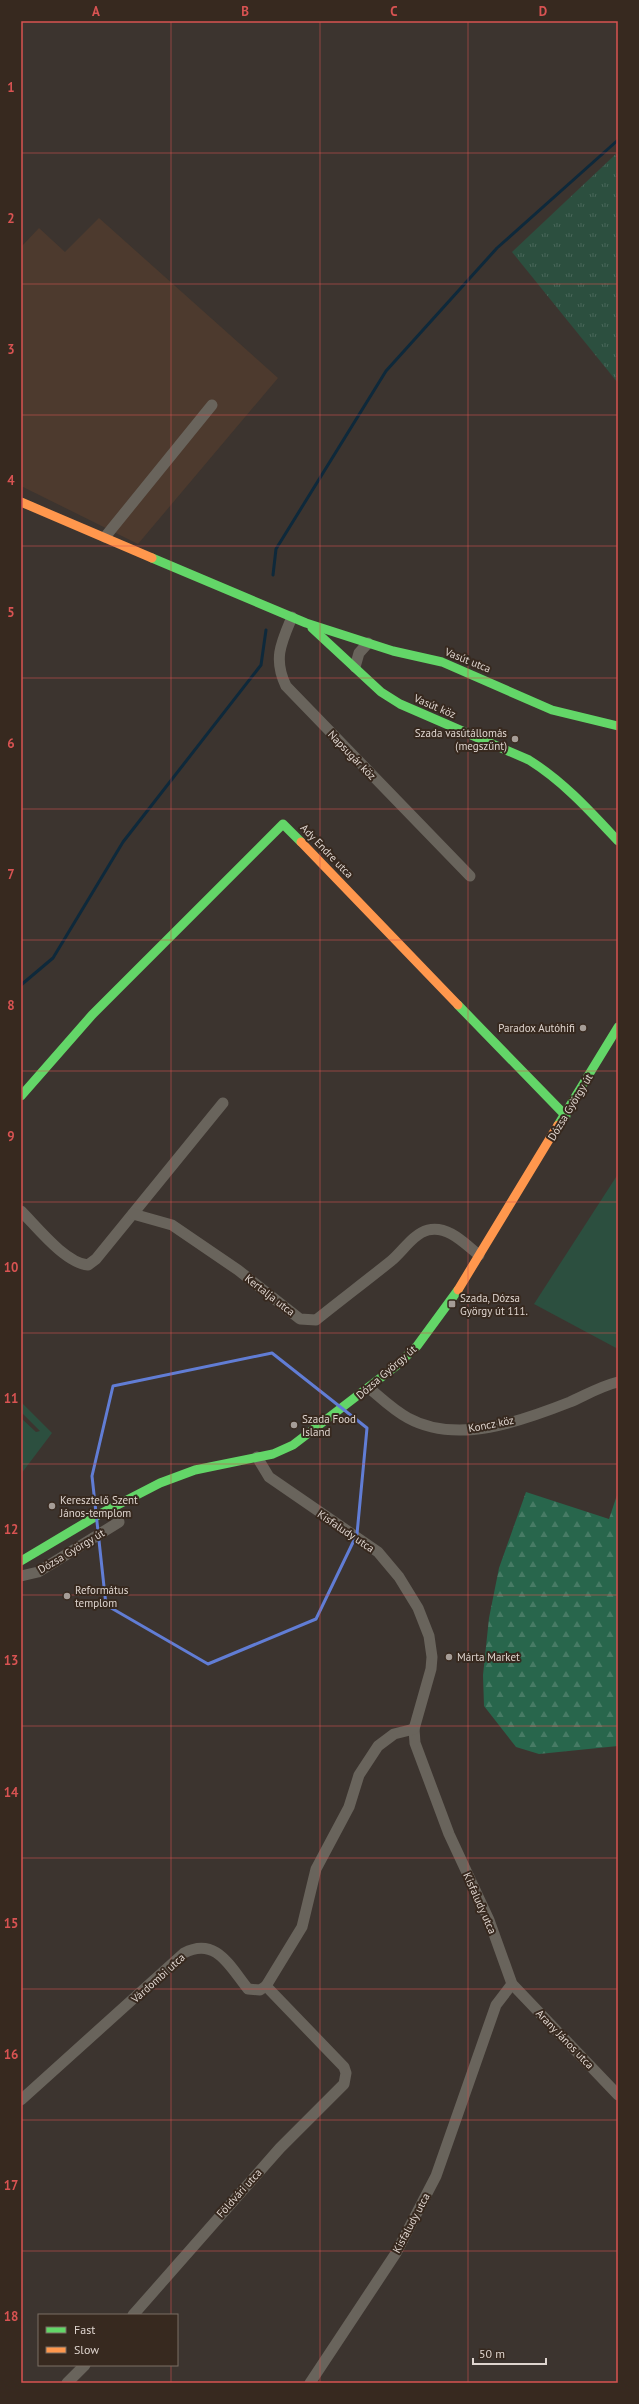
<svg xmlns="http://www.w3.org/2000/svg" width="639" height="2404" font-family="'PT Sans',sans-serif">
<defs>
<pattern id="grass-tufts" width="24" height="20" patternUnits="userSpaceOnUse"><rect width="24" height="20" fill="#2c4f3f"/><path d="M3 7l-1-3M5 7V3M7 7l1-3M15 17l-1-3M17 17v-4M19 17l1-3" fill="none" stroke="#4a675a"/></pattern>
<pattern id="forest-firs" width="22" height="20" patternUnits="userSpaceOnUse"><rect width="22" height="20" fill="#28664c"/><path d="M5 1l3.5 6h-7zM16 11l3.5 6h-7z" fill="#477b65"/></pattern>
</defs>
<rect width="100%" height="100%" fill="#3c342f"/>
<path fill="#4d3a2e" d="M99,218L278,378L138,544L21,486V247L39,228L65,252Z"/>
<path fill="url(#grass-tufts)" d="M618,152V383L512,252Z"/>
<path fill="url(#forest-firs)" d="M526,1492L609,1519L618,1492V1746L539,1754L516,1747L484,1706L483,1675L489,1618L499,1568Z"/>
<g fill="#2c4f3f">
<path d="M618,1174V1349L534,1304Z"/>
<path d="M21,1402L52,1433L21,1474V1418L36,1432L40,1431L21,1412Z"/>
</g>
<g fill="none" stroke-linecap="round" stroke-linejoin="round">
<g stroke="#0e293b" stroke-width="3">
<path d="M273,575L276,549L386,371L497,248L618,140"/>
<path d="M21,985L53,958L123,842L261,665L266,630"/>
</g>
<g stroke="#69645c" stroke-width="11">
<path d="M105,537L212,405"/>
<path d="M292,617C281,643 273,659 286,686L470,876"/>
<path d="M355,667L359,653L368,643"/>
<path d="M21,1211C37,1227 65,1263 88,1265L96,1259L223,1103"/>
<path d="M133,1214L172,1225L238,1270L300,1319L316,1320C341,1300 366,1281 391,1261C403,1251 413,1234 428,1230C448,1225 465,1244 479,1255"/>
<path d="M369,1388C381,1398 393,1410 408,1418C457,1445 522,1421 570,1402C586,1395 601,1386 618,1382"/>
<path d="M257,1457L269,1477L378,1552L399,1577L418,1608L429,1636L432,1657L431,1669L414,1729L415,1743L449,1834L489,1920L512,1984L618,2095"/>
<path d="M21,1576L38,1572L119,1522"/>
<path d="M21,2100L184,1953C216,1936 230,1967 248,1989L260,1990L266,1986L302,1927L316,1869L349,1807L359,1775L378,1746L394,1734L414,1729"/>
<path d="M133,2315L280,2148L344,2084L346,2073L344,2067L266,1986"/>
<path d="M67,2383L85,2365"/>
<path d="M310,2383L396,2253L436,2176L496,2005L512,1984"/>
</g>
<g stroke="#63d668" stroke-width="9">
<path d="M152,558L306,623L393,651L442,662L552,710L618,726"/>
<path d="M312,628L381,692L400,704L529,760C564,782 590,811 618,841"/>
<path d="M458,1005L566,1116"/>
<path d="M21,1096L92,1015L283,824L301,842"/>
<path d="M558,1125L618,1027"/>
<path d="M21,1561L100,1514L160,1483L195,1470L273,1454L293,1445L396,1366L417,1346L458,1290"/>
</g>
<g stroke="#ff974d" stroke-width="9">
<path d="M21,502L152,558"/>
<path d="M301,842L458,1005"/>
<path d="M458,1290L558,1125"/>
</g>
</g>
<path fill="none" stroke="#617dd5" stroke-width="3" stroke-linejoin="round" d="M272,1353L367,1428L357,1534L316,1619L208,1664L106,1605L92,1476L113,1386Z"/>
<path fill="none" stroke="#d85352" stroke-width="1" stroke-opacity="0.55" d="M171,21V2315M320,21V2383M468,21V2383M21,153H618M21,284H618M21,415H618M21,546H618M21,678H618M21,809H618M21,940H618M21,1071H618M21,1202H618M21,1333H618M21,1464H618M21,1595H618M21,1726H618M21,1858H618M21,1989H618M21,2120H618M21,2251H618M171,2365V2383"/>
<g fill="#a69d97" stroke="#37291f" stroke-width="1.5">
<circle cx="515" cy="739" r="4"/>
<circle cx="583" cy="1028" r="4"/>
<rect x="448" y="1300" width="8" height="8" rx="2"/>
<circle cx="294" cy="1425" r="4"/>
<circle cx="52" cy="1506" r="4"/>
<circle cx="67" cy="1596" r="4"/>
<circle cx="449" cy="1657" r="4"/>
</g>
<g text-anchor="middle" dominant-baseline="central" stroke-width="4" stroke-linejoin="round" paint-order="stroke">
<g font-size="11" fill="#dfd5cf" stroke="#37291f">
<text transform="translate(468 660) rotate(22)">Vasút utca</text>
<text transform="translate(435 706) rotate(23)">Vasút köz</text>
<text transform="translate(352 755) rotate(46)">Napsugár köz</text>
<text transform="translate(327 851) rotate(46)">Ady Endre utca</text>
<text transform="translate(570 1107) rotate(-59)">Dózsa György út</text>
<text transform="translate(270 1295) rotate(38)">Kertalja utca</text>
<text transform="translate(386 1372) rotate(-41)">Dózsa György út</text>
<text transform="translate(491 1424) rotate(-11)">Koncz köz</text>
<text transform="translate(346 1531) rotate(34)">Kisfaludy utca</text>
<text transform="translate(71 1551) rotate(-31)">Dózsa György út</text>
<text transform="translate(480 1903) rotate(66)">Kisfaludy utca</text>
<text transform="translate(158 1978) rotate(-42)">Várdombi utca</text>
<text transform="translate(565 2039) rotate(46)">Arany János utca</text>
<text transform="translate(239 2193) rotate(-48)">Földvári utca</text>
<text transform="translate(411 2223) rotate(-62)">Kisfaludy utca</text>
</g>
<g font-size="11" fill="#dfd5cf" stroke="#37291f" text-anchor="start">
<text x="507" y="733" text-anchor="end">Szada vasútállomás<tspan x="507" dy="13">(megszűnt)</tspan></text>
<text x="575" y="1028" text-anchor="end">Paradox Autóhifi</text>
<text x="460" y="1298">Szada, Dózsa<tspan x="460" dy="13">György út 111.</tspan></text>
<text x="302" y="1419">Szada Food<tspan x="302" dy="13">Island</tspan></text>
<text x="60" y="1500">Keresztelő Szent<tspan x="60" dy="13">János-templom</tspan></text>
<text x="75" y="1590">Református<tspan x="75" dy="13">templom</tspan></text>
<text x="457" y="1657">Márta Market</text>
</g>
</g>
<rect width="639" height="2404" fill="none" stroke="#37291f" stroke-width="44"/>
<rect x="38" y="2314" width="140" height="52" fill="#37291f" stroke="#7a6e65"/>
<rect x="46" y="2327" width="20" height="6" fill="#63d668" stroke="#7a6e65"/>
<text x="74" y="2334" font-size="12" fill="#dfd5cf">Fast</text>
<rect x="46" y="2347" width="20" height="6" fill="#ff974d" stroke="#7a6e65"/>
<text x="74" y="2354" font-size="12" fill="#dfd5cf">Slow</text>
<path d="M473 2358v6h73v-6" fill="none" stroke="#dfd5cf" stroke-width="2"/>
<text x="479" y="2358" font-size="12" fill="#dfd5cf" stroke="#37291f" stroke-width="3" paint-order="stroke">50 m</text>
<rect x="22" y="22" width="595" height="2360" fill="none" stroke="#d85352" stroke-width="1.5"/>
<g font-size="13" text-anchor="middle" font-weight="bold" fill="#d85352">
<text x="96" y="16">A</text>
<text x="245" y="16">B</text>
<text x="394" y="16">C</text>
<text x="543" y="16">D</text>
<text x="11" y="92">1</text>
<text x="11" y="223">2</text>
<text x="11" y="354">3</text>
<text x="11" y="485">4</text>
<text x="11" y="617">5</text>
<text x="11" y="748">6</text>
<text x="11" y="879">7</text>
<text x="11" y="1010">8</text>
<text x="11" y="1141">9</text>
<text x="11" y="1272">10</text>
<text x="11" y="1403">11</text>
<text x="11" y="1534">12</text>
<text x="11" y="1665">13</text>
<text x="11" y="1797">14</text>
<text x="11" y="1928">15</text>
<text x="11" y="2059">16</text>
<text x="11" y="2190">17</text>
<text x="11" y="2321">18</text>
</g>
</svg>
